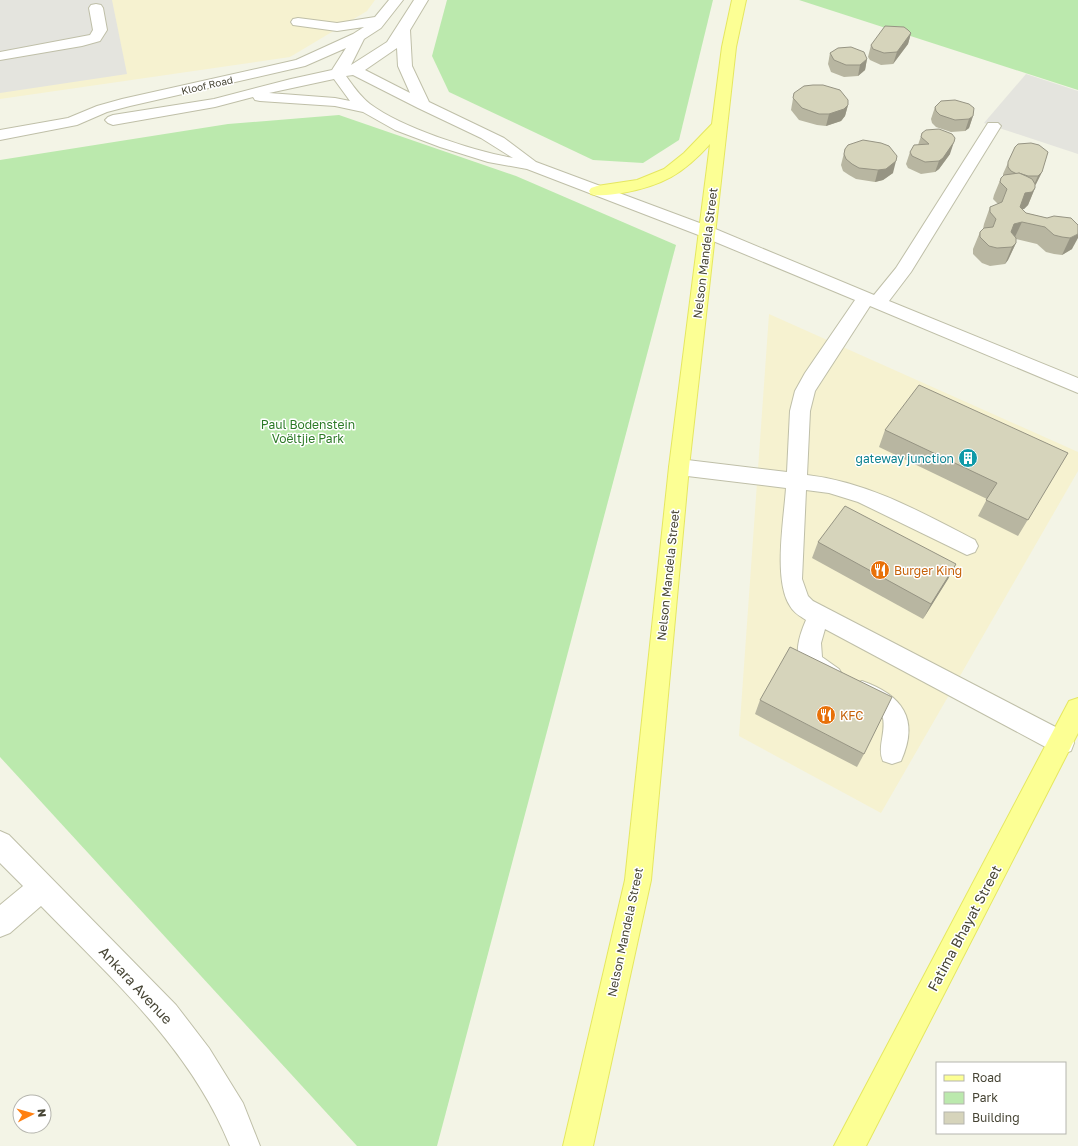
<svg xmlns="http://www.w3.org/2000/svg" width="1078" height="1146" font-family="'Golos Text',sans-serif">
<rect width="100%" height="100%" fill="#f3f4e6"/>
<g fill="#f6f2d0">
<path d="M0,0H375L367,11L290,57L0,99Z"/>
<path d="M769,314L1078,452V471L881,813L739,736Z"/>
</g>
<g fill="#bbe9ad">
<path d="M447,0H713L679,140L643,163L593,160L449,92L432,56Z"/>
<path d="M799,0H1078V90Z"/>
<path d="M339,115L516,176L676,245L437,1146H357L0,757V160L228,124Z"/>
</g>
<g fill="#e4e4de">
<path d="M0,0H112L127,74L0,93Z"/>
<path d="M1026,74L1078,91V154L984,123Z"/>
</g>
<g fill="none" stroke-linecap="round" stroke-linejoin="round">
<g stroke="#bfbfa8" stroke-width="2">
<g id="minor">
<path d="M389,0H403L381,28L364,39L351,65L387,42L414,0H428L410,30L412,66L429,102L504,138L536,162L713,228L874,295L896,268L988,123H998L1001,126L911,272L889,301L1078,378V393L870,306L815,391L810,411L807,475C868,482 921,512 975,540L978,546L975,552L967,555L858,502L829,493L806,490L802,579L808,596L813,601L1071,735L1074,743L1071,751L1062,754L1053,751L825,629L821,643L822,657L839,669L843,676L839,683C830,687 825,685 817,679C813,676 807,674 804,670C792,656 800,634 806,620C800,616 794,613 790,606C773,580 784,519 786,488L679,475L672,472L669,467L672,462L679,459L787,472L790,411L795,391L805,373L855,300L701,236L527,169L488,162L440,147L395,130L363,112L335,106L260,101L255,100L253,97L215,107L113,125L108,123L105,120L108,117L113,115L214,99L291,79L332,70L346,48L305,66L130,106L107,112L77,125L0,140V130L68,118L97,106L122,99L296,60L353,34L364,27L337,31L293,25L291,22L293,19L298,18L337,23L375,17ZM397,48L398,66L410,93L365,70ZM353,75L418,108L481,138L513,158C474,151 402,128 370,104C361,97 353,86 346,76ZM334,79L350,101L335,98L269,93Z"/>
<path d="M96,4L101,5L103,8L107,30L100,41L82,46L0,60V52L90,35L93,30L89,8L91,5Z"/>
<path d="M862,681C902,695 920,719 901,761L892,764L883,761C877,747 886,733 883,718C874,706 856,704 850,691L854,684Z"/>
<path d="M0,831L9,835L176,1005L209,1048L243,1103L260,1146H230C191,1049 112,979 41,906L10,933L0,937V905L23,886L0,863Z"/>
</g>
</g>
<g stroke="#e5e760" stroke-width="2">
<g id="major">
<path d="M732,0H746L736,47L689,467L651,880L593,1146H563L625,880L669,467L710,144C683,174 662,186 622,193C612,194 601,197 591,194L589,191L591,188L597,186L637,180L664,169L684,153L712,124L722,47Z"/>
<path d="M1078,698V733L866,1146H834L1069,701Z"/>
</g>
</g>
<use href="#minor" fill="#fff" fill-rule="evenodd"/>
<use href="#major" fill="#fcff94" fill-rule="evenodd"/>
</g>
<g fill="#b8b6a1">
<path d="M911,33L908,44L893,64L881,65L870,60L868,57L871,45Z"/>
<path d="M830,53L867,59L865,70L858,76L844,77L831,72L828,64Z"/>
<path d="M794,93L848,105L845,116L841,121L826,126L817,125L799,120L791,110Z"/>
<path d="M935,107L973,116L969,128L965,131L951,132L936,127L932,123L931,119Z"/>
<path d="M922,133L950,154L939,169L935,172L921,174L908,168L906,164L910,152L918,145Z"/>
<path d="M1015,147L1042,172L1036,184L1035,185V188L1028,205L1024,209H1022L1026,213L1047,218H1071L1072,249L1062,255L1054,254L1046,252L1037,244L1016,239V243L1008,260L1005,264L990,266L982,263L973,254V249L980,232L983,229L984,224L990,207L998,204L993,199L994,195L1001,178L1003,176V174Z"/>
<path d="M845,149L893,173L883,180L875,182L856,179L849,175L843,171L841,165Z"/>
<path d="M885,430L1068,453L1018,536L978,516L987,499L879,447Z"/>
<path d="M818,542L956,564L948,579L923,619L812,558Z"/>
<path d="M760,700L864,754L857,767L755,714Z"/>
</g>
<g fill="#969483">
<path d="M911,33L908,44L893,64L897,52Z"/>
<path d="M867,59L865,70L858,76L860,65Z"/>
<path d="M848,105L845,116L841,121L826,126L829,114Z"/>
<path d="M973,116L969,128L965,131L969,119Z"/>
<path d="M954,142L950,154L939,169L935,172L939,161Z"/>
<path d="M896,161L893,173L883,180L875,182L878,170Z"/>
<path d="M1042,172L1036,184L1033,187L1038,176Z"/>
<path d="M1035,188L1028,205L1024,209L1018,210L1025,193Z"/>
<path d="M1022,222L1014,239L1007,241L1014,224Z"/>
<path d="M1078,234V238L1072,249L1062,255L1070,238Z"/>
<path d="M1016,243L1008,260L1005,264L1012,247Z"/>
<path d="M956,564L948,579L923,619L931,604Z"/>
</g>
<g fill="#d6d4bb" stroke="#969483">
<path d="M885,26L904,27L908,30L911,33L897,52L884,53L873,49L871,45Z"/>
<path d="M851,47L864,52L867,59L860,65H846L834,60L830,53L838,48Z"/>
<path d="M813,85H823L840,90L848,100V105L844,109L829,114H819L802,108L793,98L794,93L804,86Z"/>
<path d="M955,100L969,104L974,108L973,116L969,119L955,120L940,115L936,111L935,107L941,101Z"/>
<path d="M939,129L952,134L955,138L954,142L943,158L939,161L925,162L912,156L910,152L914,145L929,144L921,137L922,133L926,130Z"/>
<path d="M863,140L881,143L889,146L897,156L896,161L886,169L878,170L859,168L852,164L846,159L844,154L845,149L848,145Z"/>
<path d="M1031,143L1039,145L1048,152L1042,172L1038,176H1028L1019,173L1017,174L1011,171L1008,167V162L1015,147L1018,144Z"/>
<path d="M1019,173L1026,176L1032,179L1035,184V188L1032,192L1025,193L1020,207L1026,213L1047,218L1054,216L1071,218L1078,225V234L1070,238L1062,237L1054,235L1045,227L1022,222L1014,224L1011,232L1016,238V243L1012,247L997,248L989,246L980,237V232L984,228L993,227L996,219L990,212V207L1002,202L1007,189L1000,182L1001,178L1004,175Z"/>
<path d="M919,385L1068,453L1028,520L986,500L997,483L885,430Z"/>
<path d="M845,506L956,564L931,604L818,542Z"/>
<path d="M790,647L892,697L864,754L760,700Z"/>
</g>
<defs>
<g id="building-disc" transform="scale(1)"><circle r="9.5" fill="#0f9aa8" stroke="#fff"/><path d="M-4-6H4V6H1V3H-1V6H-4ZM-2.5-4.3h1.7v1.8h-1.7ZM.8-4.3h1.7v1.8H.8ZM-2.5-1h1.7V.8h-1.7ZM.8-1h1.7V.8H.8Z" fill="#fff"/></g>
<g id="restaurant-disc" transform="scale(1)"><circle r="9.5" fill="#e8710a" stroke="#fff"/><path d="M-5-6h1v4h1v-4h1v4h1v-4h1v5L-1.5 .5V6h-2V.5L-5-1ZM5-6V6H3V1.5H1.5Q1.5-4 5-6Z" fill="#fff"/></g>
</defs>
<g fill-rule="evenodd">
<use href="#building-disc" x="968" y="458"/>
<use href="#restaurant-disc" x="880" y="570"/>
<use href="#restaurant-disc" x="826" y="715"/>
</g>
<g text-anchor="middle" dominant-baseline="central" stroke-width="3" stroke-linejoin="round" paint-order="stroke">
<g font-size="10" fill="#474535" stroke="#fff">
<text transform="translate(207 85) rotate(-13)">Kloof Road</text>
</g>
<g font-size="12" fill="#474535" stroke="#fff">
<text transform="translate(705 253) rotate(-83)">Nelson Mandela Street</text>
<text transform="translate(668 575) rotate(-84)">Nelson Mandela Street</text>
<text transform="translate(625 932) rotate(-78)">Nelson Mandela Street</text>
</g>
<g font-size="12" fill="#2c7a26" stroke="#fff">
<text x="308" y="424">Paul Bodenstein<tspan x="308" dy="14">Voëltjie Park</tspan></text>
</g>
<g font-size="12" fill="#0d838f" stroke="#fff" text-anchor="end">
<text x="954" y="458">gateway junction</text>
</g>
<g font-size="12" fill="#c56008" stroke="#fff" text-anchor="start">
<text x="894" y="570">Burger King</text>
<text x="840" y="715">KFC</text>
</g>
<g font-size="14" fill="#474535" stroke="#fff">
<text transform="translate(964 928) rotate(-62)">Fatima Bhayat Street</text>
<text transform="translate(136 985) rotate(47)">Ankara Avenue</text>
</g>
</g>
<rect x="936" y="1062" width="130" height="72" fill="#ffffff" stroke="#b5b5ae"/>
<rect x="944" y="1075" width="20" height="6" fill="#fcff94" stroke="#b5b5ae"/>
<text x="972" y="1082" font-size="12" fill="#474535">Road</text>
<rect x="944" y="1092" width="20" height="12" fill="#bbe9ad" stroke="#b5b5ae"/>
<text x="972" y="1102" font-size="12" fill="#474535">Park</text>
<rect x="944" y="1112" width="20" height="12" fill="#d6d4bb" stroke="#b5b5ae"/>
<text x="972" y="1122" font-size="12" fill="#474535">Building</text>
<g transform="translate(32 1114) rotate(84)"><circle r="19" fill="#ffffff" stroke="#b5b5ae"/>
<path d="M0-3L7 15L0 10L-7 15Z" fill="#ff8012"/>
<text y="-6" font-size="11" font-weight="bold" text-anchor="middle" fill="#474535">N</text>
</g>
</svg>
